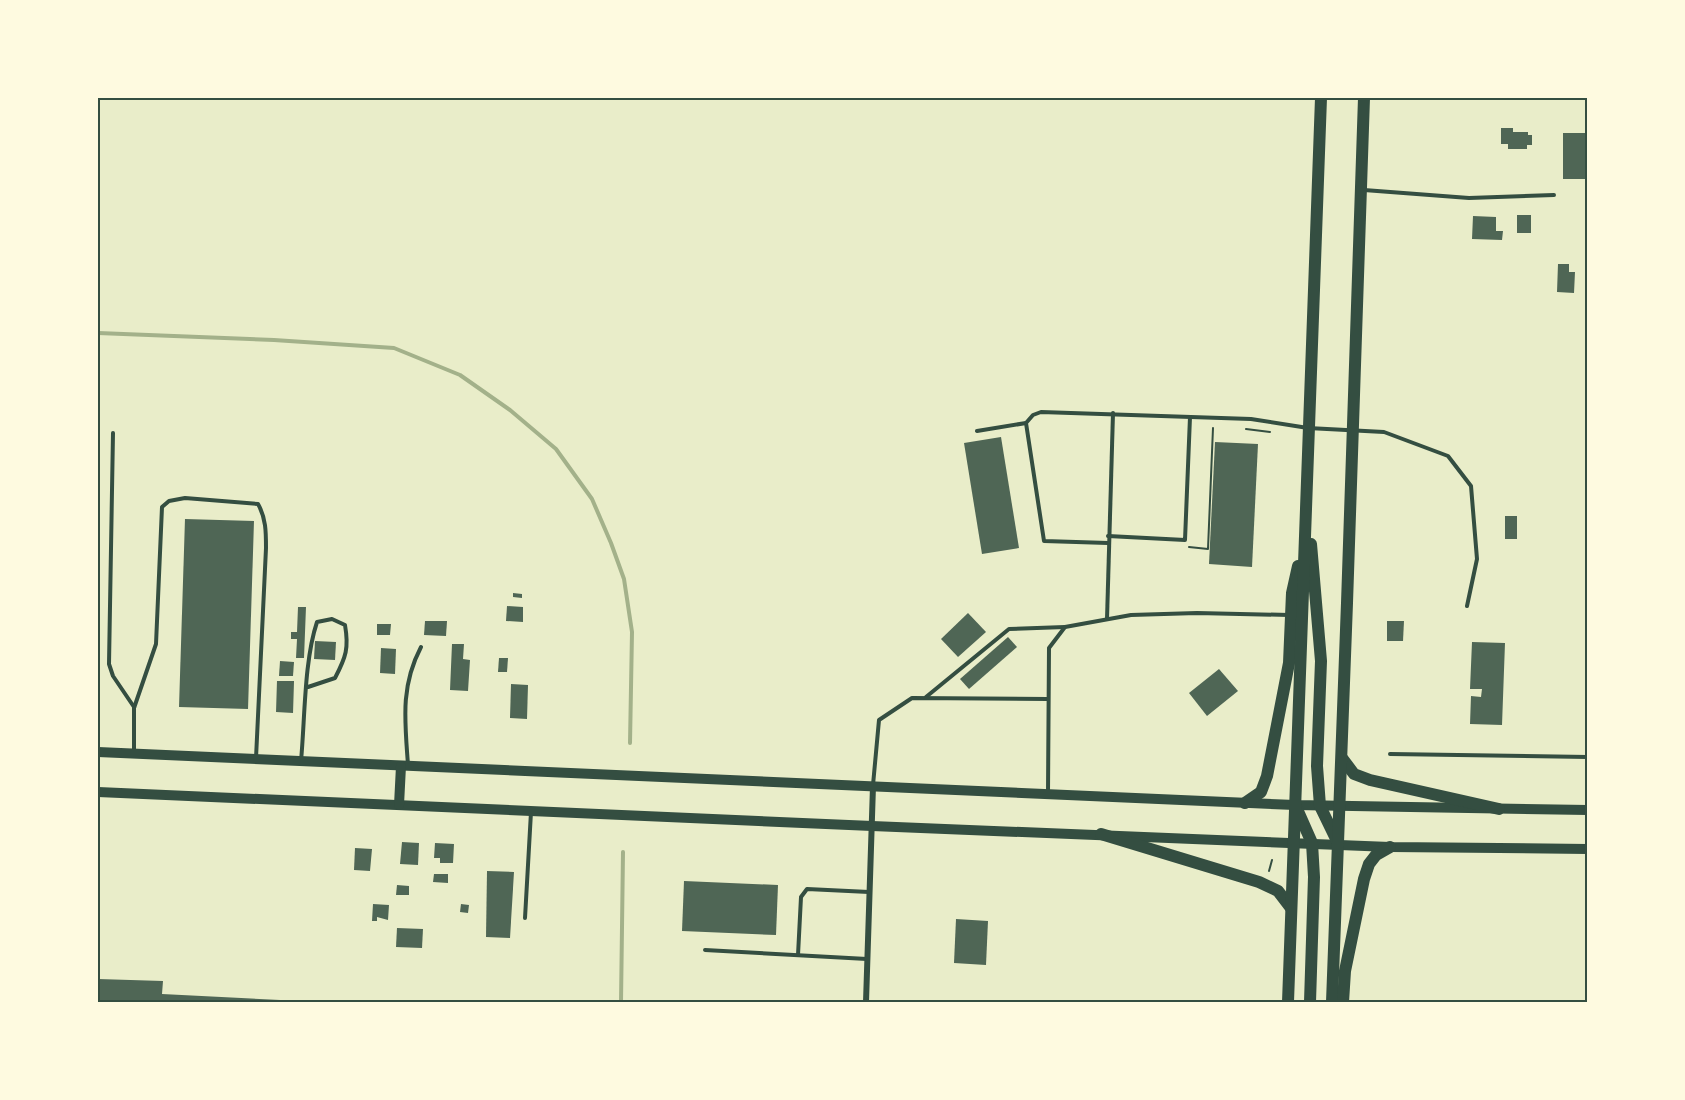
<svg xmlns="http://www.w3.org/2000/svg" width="1685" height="1100" font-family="Overpass,sans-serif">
<rect width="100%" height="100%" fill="#e9edc9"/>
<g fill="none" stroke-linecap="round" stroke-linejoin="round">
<g stroke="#a3b18a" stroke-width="4">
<path d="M98,333L274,340L394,348L460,375L510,410L556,449L592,499L611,543L624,579L632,632L630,743"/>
<path d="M621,1002L623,852"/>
</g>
</g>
<g fill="#4f6655">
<path d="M1501,128H1513V132H1528V135H1532V145H1527V149H1508V144H1501Z"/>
<rect x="1563" y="133" width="25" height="46"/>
<rect x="1517" y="215" width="14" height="18"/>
<path d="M1473,216L1496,217V231H1503L1502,240L1472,239Z"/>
<path d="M1558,264H1569V272H1575L1574,293L1557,292Z"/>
<path d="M1001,437L1019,548L982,554L964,443Z"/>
<path d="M1215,442L1258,444L1252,567L1209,564Z"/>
<rect x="1505" y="516" width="12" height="23"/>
<path d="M185,519L254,521L248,709L179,707Z"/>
<path d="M513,593L522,594V598L513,597Z"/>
<path d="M507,606L523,607V622L506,621Z"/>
<path d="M298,607H306L304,658H296L297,639H291V632H297Z"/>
<path d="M968,613L986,632L958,657L941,639Z"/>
<path d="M425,621H447L446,636L424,635Z"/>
<path d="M1387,621H1404L1403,641H1387Z"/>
<path d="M377,624H391L390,635H377Z"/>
<path d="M1008,637L1017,647L969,689L960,679Z"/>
<path d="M315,641L336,642L335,660L314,659Z"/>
<path d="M1472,642L1505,643L1502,725L1470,724L1471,696L1481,697L1482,689H1470Z"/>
<path d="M452,644H464L463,659L470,660L468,691L450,690Z"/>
<path d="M381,648L396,649L395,674L380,673Z"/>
<path d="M499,658H508L507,672H498Z"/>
<path d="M280,661L294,662L293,676H279Z"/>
<path d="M1219,669L1238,691L1207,716L1189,693Z"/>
<path d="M277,681H294L293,713L276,712Z"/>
<path d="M511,684L528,685L527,719L510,718Z"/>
<path d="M402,842L419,843L418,865L400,864Z"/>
<path d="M435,843L454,844L453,863H440V858H434Z"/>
<path d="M355,848L372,849L370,871L354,870Z"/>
<path d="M487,871L514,872L510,938L486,937Z"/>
<path d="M434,874H448V883L433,882Z"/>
<path d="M684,881L778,885L776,935L682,931Z"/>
<path d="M397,885L409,886V895H396Z"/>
<path d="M373,904L389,905L388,920L377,917V921H372Z"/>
<path d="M461,904L469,905L468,913L460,912Z"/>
<path d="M956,919L988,921L986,965L954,963Z"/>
<path d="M397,928L423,929L422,948L396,947Z"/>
<path d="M98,979L163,981L162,994L301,1001V1002H98Z"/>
</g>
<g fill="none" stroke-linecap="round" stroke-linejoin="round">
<g stroke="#344e41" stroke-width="2">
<path d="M1246,429L1270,432"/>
<path d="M1189,547L1208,549L1213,428"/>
<path d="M1269,871L1272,860"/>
</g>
<g stroke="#344e41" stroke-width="4">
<path d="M1364,190L1469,198L1554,195"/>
<path d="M977,431L1026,423"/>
<path d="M113,433L109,664L113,676L134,707"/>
<path d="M1108,536L1185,540L1190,417"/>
<path d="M1108,543L1044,541L1026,423L1033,415L1041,412L1251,419L1308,428L1384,432L1448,456L1471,486L1477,559L1467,606"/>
<path d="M1107,619L1113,413"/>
<path d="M926,697L1009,629L1065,627"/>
<path d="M134,753V708L156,644L162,507L169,501L185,498L258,504C266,518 266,532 266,548L256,758"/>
<path d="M1390,754L1588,757"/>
<path d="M301,761C305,719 304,661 317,622L332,619L345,625C349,648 346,657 335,678L308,687"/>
<path d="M408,765C405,722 400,687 421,647"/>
<path d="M873,785L879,720L912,698L1048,699"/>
<path d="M1048,793L1049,648L1065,627L1131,615L1197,613L1289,615"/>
<path d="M525,918L531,812"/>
<path d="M705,950L867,959"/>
<path d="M798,955L801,897L807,889L869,892"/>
</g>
<path stroke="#344e41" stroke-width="6" d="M866,1002L873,786"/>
<g stroke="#344e41" stroke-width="10">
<path d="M98,752L1295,805L1588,810"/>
<path d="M98,792L872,826L1390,847L1588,849"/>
<path d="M399,805L401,766"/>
</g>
<g stroke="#344e41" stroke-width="12">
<path d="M1311,544L1321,661L1317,766L1320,806L1337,841"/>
<path d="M1342,758L1354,774L1370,780L1499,809"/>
<path d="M1245,803L1261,792L1267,776L1289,663L1292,593L1298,566"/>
<path d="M1297,809L1312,843L1314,877L1310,1002"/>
<path d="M1101,834L1259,882L1278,891L1291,908"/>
<path d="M1288,1002L1321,98"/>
<path d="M1332,1002L1347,603L1364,98"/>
<path d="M1343,1002L1345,971L1364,879L1369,864L1376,855L1390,847"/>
</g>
</g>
<rect width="1685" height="1100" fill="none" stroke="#fefae0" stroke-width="198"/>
<rect x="99" y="99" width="1487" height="902" fill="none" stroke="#344e41" stroke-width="2"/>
</svg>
